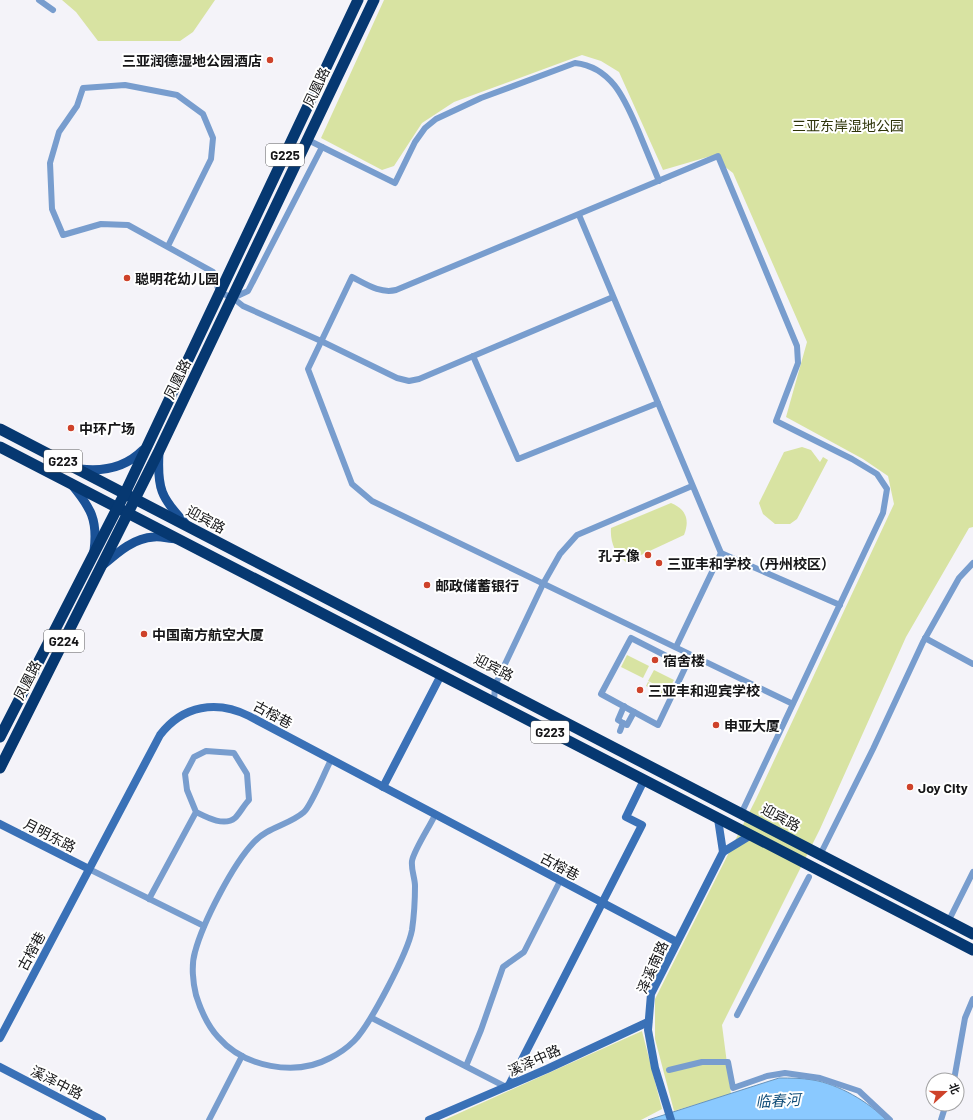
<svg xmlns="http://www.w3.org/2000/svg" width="973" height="1120" font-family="Barlow,'Noto Sans SC',sans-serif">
<rect width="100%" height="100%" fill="#f4f3f9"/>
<g fill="#d8e3a2">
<path d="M62,0H215L193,32L180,41H98L76,12Z"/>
<path d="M384,0H973V527L969,528L906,637L820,829L722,1025L731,1094L674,1111L655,1039V999L756,799L894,504L888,476L863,459L786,417L807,342L733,173L711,156L663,170L619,72L601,61L582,55L454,102L422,123L394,166L382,170L321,138Z"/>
<path d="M802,447L811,450L820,462L823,457L828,460L797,519L790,524H775L763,514L759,503L784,452Z"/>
<path d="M671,503C686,509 690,520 684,535L626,562C615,554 610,542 611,528Z"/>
<path d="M627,655L649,666L643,678L621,667Z"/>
<path d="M654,670L674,680L668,691L648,681Z"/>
<path d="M648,682L667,692L665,696L646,686Z"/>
<path d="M642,1031L662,1109L641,1120H444Z"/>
</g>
<path fill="#8ac9ff" stroke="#6793ba" d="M779,1078C790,1078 802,1078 813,1080C838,1084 869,1102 886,1120H648Z"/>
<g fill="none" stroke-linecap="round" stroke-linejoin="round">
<g stroke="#789dce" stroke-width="6">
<path d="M39,0L53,10"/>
<path d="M308,140L395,183L415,142L425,128L436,119L481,98L575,63C612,67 625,100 638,130C645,147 652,164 659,181"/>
<path d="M579,215L721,553L840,605"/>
<path d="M168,246L211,159L213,138L203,114L177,95L125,85L83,88L77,106L59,132L50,163L52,209L63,235L101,224L128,225L213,272L219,292L233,298L243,306L321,341L397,378L409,381L419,379L613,297"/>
<path d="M233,298L248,291L322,147"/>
<path d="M473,356L518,459L658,403"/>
<path d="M631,638L686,666L658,725L601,694Z"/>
<path d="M925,638L973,664"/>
<path d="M676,647L721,553"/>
<path d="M494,702L495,685L543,584L560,554L577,535L692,486"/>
<path d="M623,723L618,720L624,706"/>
<path d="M620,731L623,723L627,725L634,712"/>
<path d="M331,760C325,771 312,804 304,812C289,825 268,827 254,842C233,864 203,922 195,952C191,965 193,983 196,995C201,1011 207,1025 218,1037C244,1067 295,1077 330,1058C338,1054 348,1047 354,1041C370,1025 408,952 412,930C414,916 415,900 415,886C415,878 411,870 412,861C414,850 430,826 435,815"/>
<path d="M741,814L883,513L887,489L877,474L852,459L776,421L798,363L797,346L718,156L396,290C380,294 366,284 352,277L308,369L352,484L372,501L793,704"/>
<path d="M820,855L873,749L923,642L959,578L973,563"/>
<path d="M89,869L204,926"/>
<path d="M149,899L196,812L187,790L185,774L194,757L206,751L234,753L247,774L249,800C244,805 240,813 235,818C224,827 206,817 196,812"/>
<path d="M948,922L973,872"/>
<path d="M737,1015L809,877"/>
<path d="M372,1018L506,1087"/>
<path d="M466,1066L481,1030L503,967L524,952L560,881"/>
<path d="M669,1070L702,1062H728L733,1088L767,1076L785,1073L820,1078L859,1091L890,1120"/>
<path d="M954,1080L965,1018L973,999"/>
<path d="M209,1120L242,1056"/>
<path d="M941,1120L946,1104"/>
</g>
<g stroke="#3a71b7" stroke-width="8">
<path d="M383,787L441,675"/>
<path d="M718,819L723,852L751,835"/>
<path d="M0,824L89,869"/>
<path d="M0,1038L160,735C183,705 217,700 249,716L677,942"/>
<path d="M0,1067L102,1120"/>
<path d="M509,1085L642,825L626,817L644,780"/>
<path d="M429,1120L547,1069L648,1022"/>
<path d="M671,1120L655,1068L648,1030L651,994L723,852"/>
</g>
<g stroke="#1a5196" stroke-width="9">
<path d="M159,453C157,488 161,498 185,523"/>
<path d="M80,469C104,472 126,467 143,450"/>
<path d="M72,485C91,508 98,520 94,551"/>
<path d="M102,566C117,553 133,538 154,537C161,536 169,539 176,539"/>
</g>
<g stroke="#063871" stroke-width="11">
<path d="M0,429L973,934"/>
<path d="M0,447L973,950"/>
<path d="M0,737L125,493L358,0"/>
<path d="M0,768L159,451L374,0"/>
</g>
</g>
<g fill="#ce422a" stroke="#fff" stroke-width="1.5">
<circle cx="270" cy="60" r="4"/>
<circle cx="127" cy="278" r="4"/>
<circle cx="71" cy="428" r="4"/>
<circle cx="648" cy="555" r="4"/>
<circle cx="659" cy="563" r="4"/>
<circle cx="427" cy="585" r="4"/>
<circle cx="144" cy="634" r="4"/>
<circle cx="655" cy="660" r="4"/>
<circle cx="640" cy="690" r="4"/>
<circle cx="716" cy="725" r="4"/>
<circle cx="910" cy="787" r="4"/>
</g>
<g text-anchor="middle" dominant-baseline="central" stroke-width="4" stroke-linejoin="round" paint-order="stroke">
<g fill="#fff" stroke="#5c5c5d" stroke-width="1">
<rect x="266" y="144" width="38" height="22" rx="3"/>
<rect x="44" y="450" width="38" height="22" rx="3"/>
<rect x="44" y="630" width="40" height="22" rx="3"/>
<rect x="531" y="721" width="38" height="22" rx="3"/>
</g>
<g font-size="13" font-weight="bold" fill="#161618">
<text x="285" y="155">G225</text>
<text x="63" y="461">G223</text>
<text x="64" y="641">G224</text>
<text x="550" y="732">G223</text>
</g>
<g font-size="14" font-weight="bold" fill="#161618" stroke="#fff" text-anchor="start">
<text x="262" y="60" text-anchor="end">三亚润德湿地公园酒店</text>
<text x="135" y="278">聪明花幼儿园</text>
<text x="79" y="428">中环广场</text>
<text x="640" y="555" text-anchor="end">孔子像</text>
<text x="667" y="563">三亚丰和学校（丹州校区）</text>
<text x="435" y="585">邮政储蓄银行</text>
<text x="152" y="634">中国南方航空大厦</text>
<text x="663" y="660">宿舍楼</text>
<text x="648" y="690">三亚丰和迎宾学校</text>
<text x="724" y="725">申亚大厦</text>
<text x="918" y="787">Joy City</text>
</g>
<g font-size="14" fill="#161618" stroke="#fff">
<text transform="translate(316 87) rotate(-65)">凤凰路</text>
<text transform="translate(177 379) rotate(-64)">凤凰路</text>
<text transform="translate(206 519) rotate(28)">迎宾路</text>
<text transform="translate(494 667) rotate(27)">迎宾路</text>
<text transform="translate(27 680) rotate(-63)">凤凰路</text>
<text transform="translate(273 714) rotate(28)">古榕巷</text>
<text transform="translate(781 817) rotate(28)">迎宾路</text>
<text transform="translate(50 835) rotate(27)">月明东路</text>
<text transform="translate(560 866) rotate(28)">古榕巷</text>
<text transform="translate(31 951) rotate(-62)">古榕巷</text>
<text transform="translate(652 967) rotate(-66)">泽溪南路</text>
<text transform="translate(534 1060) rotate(-24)">溪泽中路</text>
<text transform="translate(57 1082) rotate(27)">溪泽中路</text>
</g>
<g font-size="14" fill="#2e3409" stroke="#fff">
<text x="848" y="125">三亚东岸湿地公园</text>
</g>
<g font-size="15" font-style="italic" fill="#134f7a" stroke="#fff">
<text transform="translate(778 1100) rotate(-3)">临春河</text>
</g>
</g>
<g transform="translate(945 1092) rotate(69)"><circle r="19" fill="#ffffff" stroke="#a2a2a3"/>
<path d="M0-3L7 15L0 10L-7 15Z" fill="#ce422a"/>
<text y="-6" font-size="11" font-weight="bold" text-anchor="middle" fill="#161618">北</text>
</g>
</svg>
